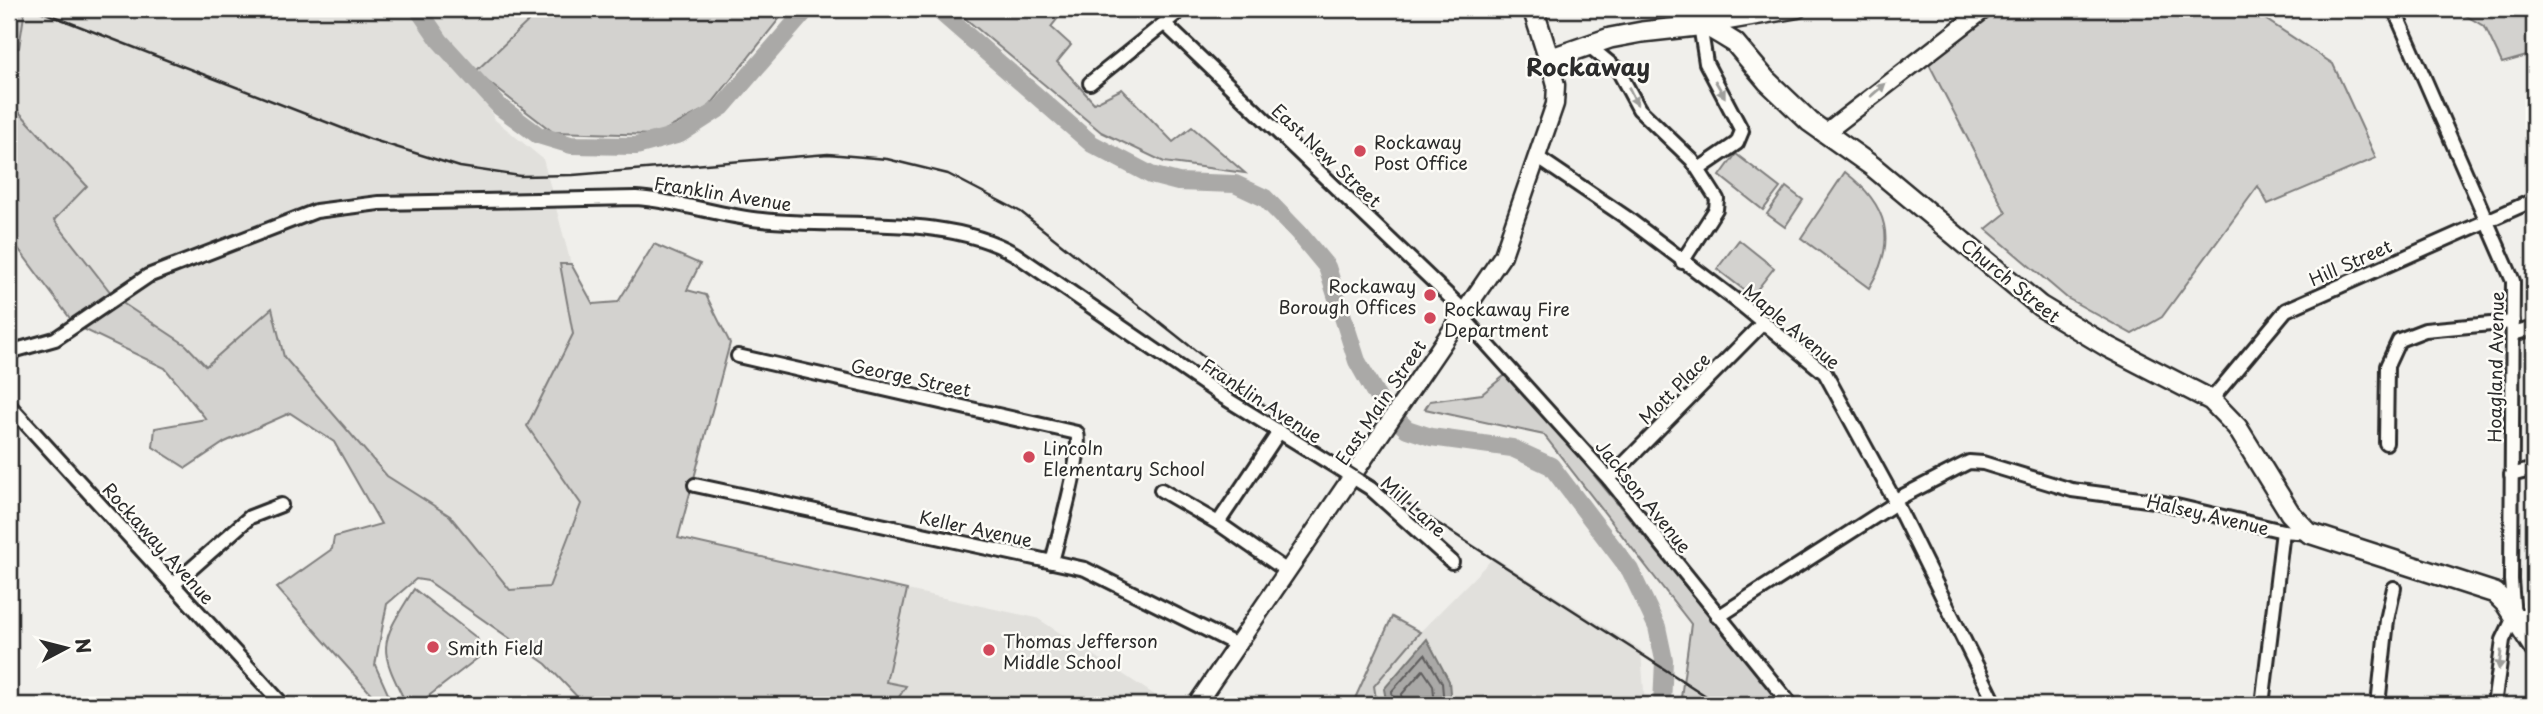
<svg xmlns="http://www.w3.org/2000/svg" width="2543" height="714" font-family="'Playpen Sans',sans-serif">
<rect width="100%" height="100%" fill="#f0efeb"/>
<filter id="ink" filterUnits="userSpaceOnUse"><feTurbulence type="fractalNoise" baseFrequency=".0143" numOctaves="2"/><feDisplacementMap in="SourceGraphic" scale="14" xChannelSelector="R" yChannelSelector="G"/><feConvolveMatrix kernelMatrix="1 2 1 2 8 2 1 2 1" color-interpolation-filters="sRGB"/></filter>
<g filter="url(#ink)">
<g fill="#e1e0dc">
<path d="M25,9H535L536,14L475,72L494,119L543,159L571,264H560L573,334L527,426L581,504L549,588L510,590L450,517L387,476L284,357L272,309L206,366L186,345L115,298L54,220L87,186L9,101V50L19,48Z"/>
<path d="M1494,557L1641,650L1645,705H1377L1374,686L1420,632Z"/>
<path d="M907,590L1037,618L1170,705H894L905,686L886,682Z"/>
</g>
<g fill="#d3d2cf" stroke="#7f7e7d" stroke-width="2">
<path d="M9,9H25L19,48L9,50Z"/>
<path d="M535,9H787L709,107L656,135L553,132L475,72L536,14Z"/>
<path d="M954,9H1065L1051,27L1071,45L1057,62L1094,103L1122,89L1173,142L1192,127L1245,173L1164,162L1101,132Z"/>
<path d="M1995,9H2250L2333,64L2376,158L2268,204L2258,186L2162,317L2132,334L2067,298L1986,229L2006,213L1929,64Z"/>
<path d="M2455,9H2534V54L2502,63L2485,27Z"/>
<path d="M9,101L87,186L54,220L115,298L186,345L206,366L272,308L284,357L387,476L450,516L510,590L549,587L581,504L527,426L573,334L560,264H571L593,304L618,302L654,244L700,264L687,290L706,295L730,343L678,538L907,590L886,682L906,686L894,705H585L546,664L428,581L416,579L387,604L375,665L393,705H381L277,588L332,549L334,537L381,524L334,442L290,413L225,442L186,468L153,447L155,428L206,419L165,368L75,325L9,236Z"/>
<path d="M1736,154L1780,188L1763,210L1720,176Z"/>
<path d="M1845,172C1888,205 1898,241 1869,288L1801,238Z"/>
<path d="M1786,187L1803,200L1785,227L1767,214Z"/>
<path d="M1739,240L1774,268L1752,296L1717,269Z"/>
<path d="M1509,372L1783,705H1680L1691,624L1544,435L1425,409L1430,401L1482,394Z"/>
<path d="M414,589L477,638L483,654L417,705H407C377,646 379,645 414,589Z"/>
<path d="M1392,617L1420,632L1374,686L1377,705H1352Z"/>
</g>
<path fill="#aaa9a7" stroke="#777775" stroke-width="2" d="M1427,639L1449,681L1451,705H1387L1384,689Z"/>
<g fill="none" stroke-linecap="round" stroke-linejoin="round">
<g stroke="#5e5d5d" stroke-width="2">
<path d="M1393,705L1392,691L1425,654L1442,683L1444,705"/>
<path d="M1402,705V694L1423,670L1433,685L1435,705"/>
</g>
<g stroke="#aaa9a7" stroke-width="18">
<path d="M418,9L440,41L500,107L538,135L571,145L636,146L680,134L722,107L807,9"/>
<path d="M937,9L1092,144L1151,175L1178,182L1235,184L1265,198L1298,232L1327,267L1357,361L1383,407L1407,429L1431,437L1512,448L1551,466L1630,570L1657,627L1664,660L1662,705"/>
</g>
<g stroke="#2b2b2b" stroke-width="18">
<g id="minor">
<path d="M2394,9L2513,281L2511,580L2514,617L2503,640L2494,705"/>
<path d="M1165,24L1457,304L1469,324L1609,479L1791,705"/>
<path d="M1589,46L1618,70L1639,109L1692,160L1717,199L1716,209L1682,262"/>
<path d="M1090,83L1182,9"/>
<path d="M1537,157L1627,218L1742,305L1825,373L1896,503L1996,705"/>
<path d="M1699,169L1737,143L1742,131L1706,63L1700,25"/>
<path d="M2513,334L2534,328"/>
<path d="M9,352L55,339L148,276L316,211L379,203L636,198C679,201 720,216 762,220C843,229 945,213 1015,254L1225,398L1370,488L1452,562"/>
<path d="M738,356L1077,433C1083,453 1058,537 1052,562"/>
<path d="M2211,400L2286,310L2534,200"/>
<path d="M9,405L283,705"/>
<path d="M2386,443L2387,366L2399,340L2425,330L2513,322"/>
<path d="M2511,475L2534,469"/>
<path d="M1609,479L1764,322"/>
<path d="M695,485L1085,569L1237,645"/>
<path d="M1161,490L1218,523L1279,432"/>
<path d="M1895,500L1959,467L1969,462L1983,463L2072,490L2155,501L2283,531L2309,533"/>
<path d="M1218,523L1287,571"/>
<path d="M173,585L250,517L281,505"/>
<path d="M1718,617L1896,503"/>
<path d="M468,704L469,705"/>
<path d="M2262,705L2283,531"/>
<path d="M2378,705L2387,620L2394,588"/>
</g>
</g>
<g stroke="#2b2b2b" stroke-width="21">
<g id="tertiary">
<path d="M1705,25L1798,9"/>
<path d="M1825,133L1985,9"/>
<path d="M2514,617H2534"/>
<path d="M1196,705L1503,255L1555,104L1556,85L1549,59"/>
</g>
</g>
<g stroke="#2b2b2b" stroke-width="24">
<path id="primary" d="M1533,9L1549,59L1610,38L1642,32L1705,25L1722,35L1735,43L1767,81L1810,122L1872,166L2040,306L2108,347L2211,400L2237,427L2290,513L2309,533L2495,593L2506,604L2534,648"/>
</g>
<use href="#minor" stroke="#fdfcf7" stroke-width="12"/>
<use href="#tertiary" stroke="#fdfcf7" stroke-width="16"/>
<use href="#primary" stroke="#fdfcf7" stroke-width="19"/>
<path stroke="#2b2b2b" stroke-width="2.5" d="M35,9L370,139L460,167L520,176L573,175L828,154L887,159L948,174L1021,212L1307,439L1720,705"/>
</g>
<defs><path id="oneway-solid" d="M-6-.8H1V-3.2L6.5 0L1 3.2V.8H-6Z" transform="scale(1.75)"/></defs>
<g fill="#9e9e9b">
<use href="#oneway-solid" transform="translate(1720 89) rotate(60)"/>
<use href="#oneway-solid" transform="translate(1878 90) rotate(-41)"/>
<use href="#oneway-solid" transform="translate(1633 96) rotate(64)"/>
<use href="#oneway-solid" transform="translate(2500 660) rotate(97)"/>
</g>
</g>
<g fill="#d1495b" stroke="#fdfcf7" stroke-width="2.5">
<circle cx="1360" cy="151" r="7"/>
<circle cx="1430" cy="295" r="7"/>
<circle cx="1430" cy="318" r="7"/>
<circle cx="1029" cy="457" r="7"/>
<circle cx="433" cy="647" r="7"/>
<circle cx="989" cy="650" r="7"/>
</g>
<g text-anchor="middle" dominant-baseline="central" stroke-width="5" stroke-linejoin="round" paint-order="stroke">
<g font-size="18" fill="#2b2b2b" stroke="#fdfcf7" text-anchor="start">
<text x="1374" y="141">Rockaway<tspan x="1374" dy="21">Post Office</tspan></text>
<text x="1416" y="285" text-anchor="end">Rockaway<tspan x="1416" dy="21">Borough Offices</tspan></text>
<text x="1444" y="308">Rockaway Fire<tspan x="1444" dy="21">Department</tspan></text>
<text x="1043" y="447">Lincoln<tspan x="1043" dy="21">Elementary School</tspan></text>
<text x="1003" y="640">Thomas Jefferson<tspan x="1003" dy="21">Middle School</tspan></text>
<text x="447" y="647">Smith Field</text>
</g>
<g font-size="18" fill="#2b2b2b" stroke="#fdfcf7">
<text transform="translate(1327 155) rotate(43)">East New Street</text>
<text transform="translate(723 193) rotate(9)">Franklin Avenue</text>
<text transform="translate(2350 262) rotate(-24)">Hill Street</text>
<text transform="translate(2011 280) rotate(39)">Church Street</text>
<text transform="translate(1792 326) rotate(40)">Maple Avenue</text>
<text transform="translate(2495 367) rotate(-89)">Hoagland Avenue</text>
<text transform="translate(911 377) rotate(12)">George Street</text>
<text transform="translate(1674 388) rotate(-45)">Mott Place</text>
<text transform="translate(1262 400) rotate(33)">Franklin Avenue</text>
<text transform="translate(1380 402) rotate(-56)">East Main Street</text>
<text transform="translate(1644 496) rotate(51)">Jackson Avenue</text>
<text transform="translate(1414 506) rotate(42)">Mill Lane</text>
<text transform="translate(2208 514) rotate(13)">Halsey Avenue</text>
<text transform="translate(976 528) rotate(12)">Keller Avenue</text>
<text transform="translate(159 543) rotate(48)">Rockaway Avenue</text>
</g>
<g font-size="24" font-weight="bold" fill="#2b2b2b" stroke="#fdfcf7">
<text x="1588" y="66">Rockaway</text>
</g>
</g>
<rect width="2543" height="714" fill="none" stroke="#fdfcf7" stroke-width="35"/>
<rect x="18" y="18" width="2508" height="679" fill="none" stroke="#2b2b2b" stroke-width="2.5" filter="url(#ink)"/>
<g transform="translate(66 648) rotate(83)" stroke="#fdfcf7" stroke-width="5" paint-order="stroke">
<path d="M0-5L12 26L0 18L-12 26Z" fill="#2b2b2b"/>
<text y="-10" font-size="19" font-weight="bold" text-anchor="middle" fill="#2b2b2b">N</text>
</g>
</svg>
